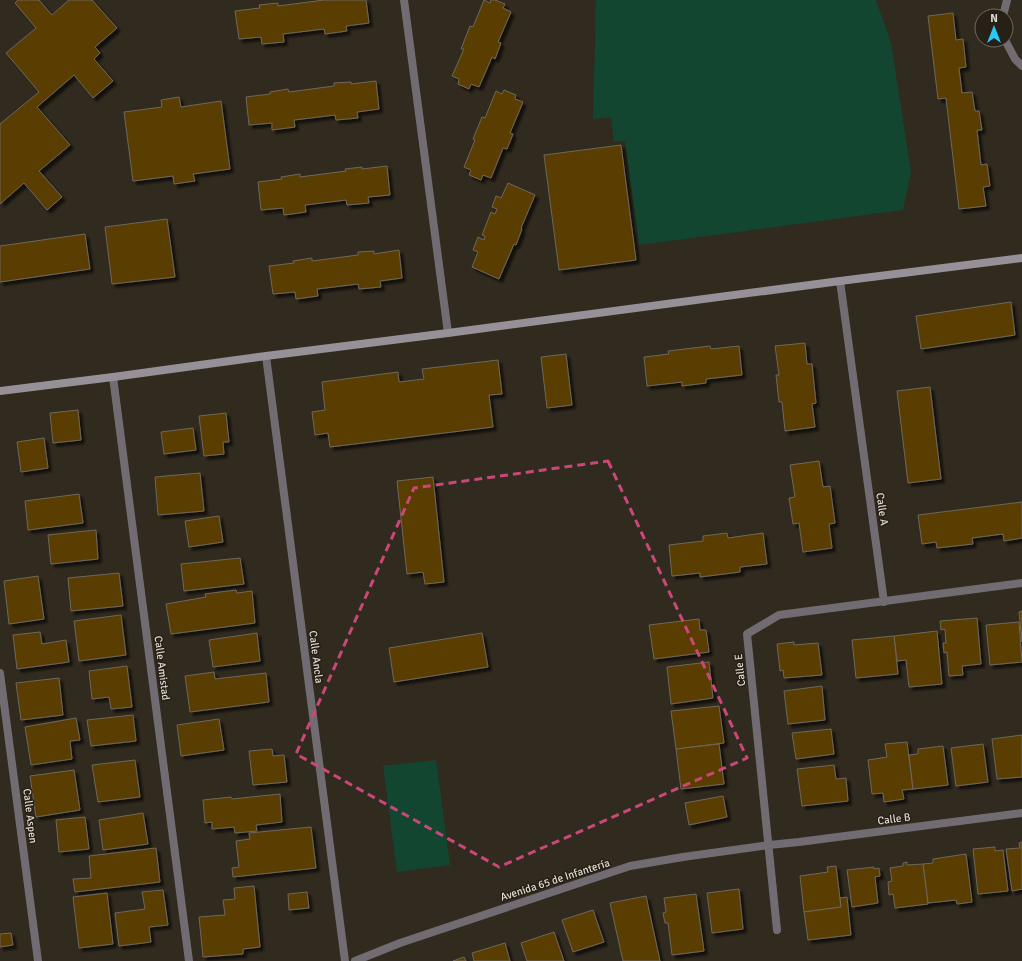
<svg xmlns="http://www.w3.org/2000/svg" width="1022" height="961" font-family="Signika,sans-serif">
<defs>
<filter id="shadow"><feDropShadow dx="3.5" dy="3.5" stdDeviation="1" flood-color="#0009"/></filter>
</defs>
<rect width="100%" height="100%" fill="#312a1f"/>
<g fill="#134631">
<path d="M596,0H876L891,43L911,172L903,210L639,245L625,141L614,142L611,117L593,119Z"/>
<path d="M436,760L450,865L397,872L383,766Z"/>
</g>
<g fill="#5a3d00" stroke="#6f675b" filter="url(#shadow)">
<path d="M18,0H39L52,15L69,0H92L117,28L95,47L100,53L94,59L113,81L93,98L74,75L37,107L70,145L39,171L62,197L47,210L24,183L0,204V124L39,92L6,53L36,28L15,3Z"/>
<path d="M324,0H366L369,23L346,26L347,31L325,34L324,29L283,34L284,42L262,44L261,37L239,39L235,11L260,8L259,5L278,3V6Z"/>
<path d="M484,0L490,3L491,0H495L505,4L503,8L511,12L498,42L501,43L495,59L492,57L479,87L471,84L469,89L458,84L459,79L452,76L464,49H461L470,26L473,27Z"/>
<path d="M953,13L956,40L963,39L966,67L959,68L962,93L972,92L975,111H979L982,130H977L981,165L987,164L990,186L983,187L986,206L959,209L946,98L938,99L928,16Z"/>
<path d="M376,81L379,109L357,112L358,118L336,120L335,115L294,120L295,127L272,130V123L249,125L246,97L270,94V92L288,89L289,92L334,86V83L351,82V84Z"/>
<path d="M504,90L516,95L515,99L523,102L510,133L513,134L507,149L503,148L491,178L483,175L481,180L469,175L471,170L464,167L475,140L473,139L482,117L485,118L496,91L502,94Z"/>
<path d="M179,97L181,107L221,101L230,169L193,174L195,181L174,184L173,176L133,181L124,112L162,107L161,100Z"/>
<path d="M621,145L636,260L559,270L544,155Z"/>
<path d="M387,166L390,195L368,197L369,203L347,205L346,200L305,205L306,212L284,215L283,208L261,210L258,182L282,179L281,177L300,174V177L346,171L345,169L362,167V169Z"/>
<path d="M508,183L535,195L521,228L522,229L516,245L514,244L499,279L472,267L478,252L473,250L478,237L484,240L485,236L482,235L491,212L495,214L497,209L492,207L496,196L501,198Z"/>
<path d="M167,219L175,277L112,284L105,227Z"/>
<path d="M85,234L90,269L0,282V246Z"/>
<path d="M399,250L402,278L380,281L381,287L359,289L358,284L317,289L318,296L296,299L295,292L273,294L269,266L294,263L293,261L312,258V261L358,255V252L374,251V254Z"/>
<path d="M1011,302L1015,335L921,349L916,316Z"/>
<path d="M805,343L807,364H812L816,403L812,404L815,427L785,431L782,402H779L776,375H779L775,346Z"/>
<path d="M710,346L711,349L739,346L742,375L706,379V383L682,386V382L647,386L644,357L669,354L668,351Z"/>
<path d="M566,354L572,405L547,408L541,357Z"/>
<path d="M498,360L502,394L489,395L493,427L330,447L328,433L315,435L312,412L325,410L322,382L398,372L399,382L424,379L422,369Z"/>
<path d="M930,387L941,479L908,483L897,391Z"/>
<path d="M78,410L81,440L53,443L50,413Z"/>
<path d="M226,413L229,442H223L224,454L204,456L199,416Z"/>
<path d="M193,428L196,450L164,454L161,432Z"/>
<path d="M44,438L48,468L21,472L17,442Z"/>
<path d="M819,461L823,487L830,486L835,523L829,524L832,548L803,552L799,523L793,524L789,498L795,497L790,465Z"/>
<path d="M200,473L204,511L158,515L155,477Z"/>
<path d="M433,477L444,582L425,584L423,572L407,574L397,481Z"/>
<path d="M79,494L83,523L28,530L25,501Z"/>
<path d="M1022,502V538L1004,541L1003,534L972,538L973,544L937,548L936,542L922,544L918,515Z"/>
<path d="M219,516L223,542L189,547L185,521Z"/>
<path d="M96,530L98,559L51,564L48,535Z"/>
<path d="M727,533L728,538L763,533L767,564L740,567V572L700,577V573L672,576L669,545L703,541V536Z"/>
<path d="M240,558L244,584L184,591L181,564Z"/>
<path d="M119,573L123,606L71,611L68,578Z"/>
<path d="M38,576L44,619L9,624L4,581Z"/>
<path d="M236,590L237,593L252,591L255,623L171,634L166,604L206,597L205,594Z"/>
<path d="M1022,611V642L1019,612Z"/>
<path d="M121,615L126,655L79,661L74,621Z"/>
<path d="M977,618L981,664L962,666L963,675L949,676L947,652L944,653L943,643H946L945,629L941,630L940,621Z"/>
<path d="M699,619L700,630H706L709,652L654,659L649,625Z"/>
<path d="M1019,622L1022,662L990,665L986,625Z"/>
<path d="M937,631L942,684L909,687L906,660L897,661L894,636Z"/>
<path d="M40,632L42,644L66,640L69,662L17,669L13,635Z"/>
<path d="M257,633L260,661L213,667L209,640Z"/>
<path d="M482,633L488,667L394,682L389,648Z"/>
<path d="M894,636L898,674L856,678L852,640Z"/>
<path d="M794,642V645L818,643L822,675L784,678L783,670L780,671L777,644Z"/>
<path d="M709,662L713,698L671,704L667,667Z"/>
<path d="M127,666L132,707L111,709L109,697L92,699L89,671Z"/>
<path d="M214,672L215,679L266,673L269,702L190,712L185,676Z"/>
<path d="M59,678L63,715L21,720L16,683Z"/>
<path d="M822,686L825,720L788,724L784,691Z"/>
<path d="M719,706L724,743L676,749L671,711Z"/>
<path d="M133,715L136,741L91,746L87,720Z"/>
<path d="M76,718L80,740L70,741L72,759L31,765L25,727Z"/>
<path d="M219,719L224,750L181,756L177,725Z"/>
<path d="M831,729L834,754L796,759L792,733Z"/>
<path d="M1022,735V777L997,779L992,739Z"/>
<path d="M907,742L913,789L902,790L904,799L884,802L883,793L872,794L868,760L887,757L885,744Z"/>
<path d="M719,744L724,784L681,789L676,749Z"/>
<path d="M983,744L988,782L956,786L951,748Z"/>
<path d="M943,746L948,785L913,789L909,755L918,754V749Z"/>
<path d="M272,749L273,756L284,755L287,782L253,785L249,751Z"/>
<path d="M135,760L140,797L98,802L92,765Z"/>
<path d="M834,765L836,779L846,778L848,801L802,806L797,769Z"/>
<path d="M74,770L80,810L36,817L30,776Z"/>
<path d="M280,794L282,822L256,825L257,831L235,833L234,827L212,829V822L205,823L203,800L231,797L232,799Z"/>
<path d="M723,796L727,817L689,825L685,803Z"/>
<path d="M143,813L148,844L103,850L99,820Z"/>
<path d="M85,817L89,849L59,852L56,820Z"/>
<path d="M311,827L316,868L233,877L232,868L239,867L236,841L250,839L249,833Z"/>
<path d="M1022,842V889L1012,891L1006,849L1020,848L1019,843Z"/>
<path d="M995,847V851L1003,850L1008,891L978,894L973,849Z"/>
<path d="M156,848L160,882L75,892L73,879L91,878L89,856Z"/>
<path d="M966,854L972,902L957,904L956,900L928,903L923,864L933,863V859Z"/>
<path d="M907,862V865L923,864L928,904L895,908L893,894L889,895L888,882L892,881L890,868L903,866V863Z"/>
<path d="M836,866L841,907L804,912L800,876L828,872L827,867Z"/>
<path d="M874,867V869L879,868L880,876L875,877L878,903L852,907L847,870Z"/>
<path d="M254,886L260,947L243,949V954L203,957L199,917L225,915L223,900L235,899L234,888Z"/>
<path d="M739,889L743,929L712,933L707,893Z"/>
<path d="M163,890L168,925L149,927L151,942L119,946L115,913L145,909L142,892Z"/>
<path d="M307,892L309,908L289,910L288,894Z"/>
<path d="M107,893L113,944L79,948L73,897Z"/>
<path d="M696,894L704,951L672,955L668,923H665L663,913L666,912L664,898Z"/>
<path d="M646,896L660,961H623L610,903Z"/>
<path d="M847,897L851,935L808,940L804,912L841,907L840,898Z"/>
<path d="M593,910L604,942L573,952L562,920Z"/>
<path d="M554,932L564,961H527L521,943Z"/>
<path d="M11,933L13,945L0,947V934Z"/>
<path d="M505,943L510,961H474L472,953Z"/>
<path d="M464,957L466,961H453Z"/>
</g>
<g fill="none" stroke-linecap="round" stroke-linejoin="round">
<g stroke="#706c71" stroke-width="8">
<path d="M1003,16L1007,0"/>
<path d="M1005,40L1015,59L1022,66"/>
</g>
<g stroke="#706c71" stroke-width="8">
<path d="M404,0L448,333"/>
<path d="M840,281L884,602"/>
<path d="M266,356L345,961"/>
<path d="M113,377L189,961"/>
<path d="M0,673L38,961"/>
<path d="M777,930L747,634L779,615L1022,583"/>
<path d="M355,961L400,943L630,866L683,857L769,845L799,842L1022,813"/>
</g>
<path stroke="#969099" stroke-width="8" d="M0,391L113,377L266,356L448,333L840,281L1022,258"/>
</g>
<path fill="none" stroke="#c94879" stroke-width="3" stroke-dasharray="8 5" stroke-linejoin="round" d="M608,461L747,758L499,867L296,754L414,488Z"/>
<g text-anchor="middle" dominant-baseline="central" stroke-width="3" stroke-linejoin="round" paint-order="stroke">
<g font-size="11" fill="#ded9d2" stroke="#272016">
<text transform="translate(882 509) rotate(82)">Calle A</text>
<text transform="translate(316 657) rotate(83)">Calle Ancla</text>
<text transform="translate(162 668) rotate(83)">Calle Amistad</text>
<text transform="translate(740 670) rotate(-96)">Calle E</text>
<text transform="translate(30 816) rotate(83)">Calle Aspen</text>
<text transform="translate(894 819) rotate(-7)">Calle B</text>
<text transform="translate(555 880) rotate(-18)">Avenida 65 de Infantería</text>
</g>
</g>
<g transform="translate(994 28)"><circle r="19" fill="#272016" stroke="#706a61"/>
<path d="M0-3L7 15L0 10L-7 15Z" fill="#29c8ff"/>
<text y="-6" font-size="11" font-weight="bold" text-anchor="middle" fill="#ded9d2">N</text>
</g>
</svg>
